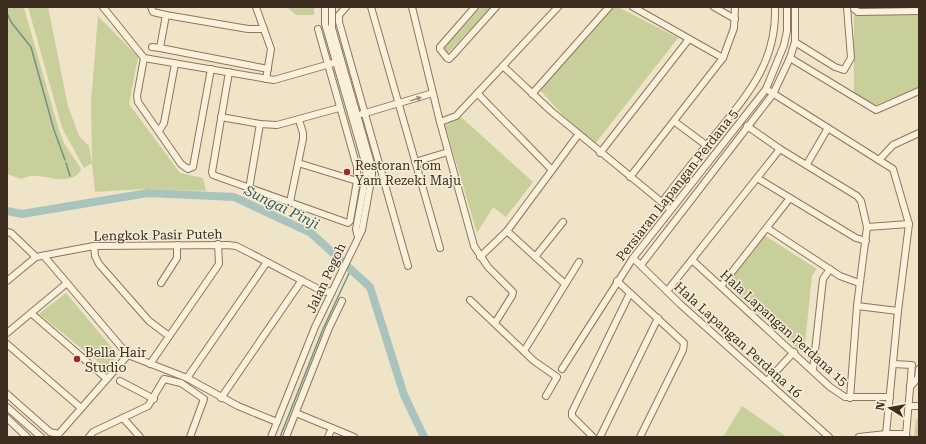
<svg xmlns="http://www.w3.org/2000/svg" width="926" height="444" font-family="'Roboto Serif',serif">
<rect width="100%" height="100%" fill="#f0e4c8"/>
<g fill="#c9cf9b">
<path d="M7,7L24,8L59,130L64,143L80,167L81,170C70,188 46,174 30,176C27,177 23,178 21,179L7,174Z"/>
<path d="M28,7H48L68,106L79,136L89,146L92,163L91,102L98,16L138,57L129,104L180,173L203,178L206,191L145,189L95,192L92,163L84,168L62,128Z"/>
<path d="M287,7H314V15H296Z"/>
<path d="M481,7H491L448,53H445L444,48Z"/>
<path d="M613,7H618L678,38L595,144L562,114L539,89Z"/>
<path d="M854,15H919V87L876,105L854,93Z"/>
<path d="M461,117L533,182L506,217L493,207L477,233L445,125Z"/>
<path d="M764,235L817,269L812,275L804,354L726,284Z"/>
<path d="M66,293L118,355L107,369L39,314Z"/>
<path d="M742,406L787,437H723Z"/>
<path d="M916,419H919V437H914Z"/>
</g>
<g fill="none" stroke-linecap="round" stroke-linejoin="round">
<g stroke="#6f938a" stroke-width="1.5">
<path d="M7,13L11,22L31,47L54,130L65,160"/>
<path d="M66,163L70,176"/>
<path d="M280,437L323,329L351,269"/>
</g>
<path stroke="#a9c4bc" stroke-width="8" d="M7,211L22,214L148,193L234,197L311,233L370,287L404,395L424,437"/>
<g stroke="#8d765c" stroke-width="8">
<g id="minor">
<path d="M103,7L144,58L274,80L337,62"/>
<path d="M151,7L153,12L166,15L248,29H264"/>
<path d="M256,7L271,49L266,79"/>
<path d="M325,7V24L367,169L356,229L358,237"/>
<path d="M346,7L339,15V22L408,266"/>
<path d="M371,7L440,248"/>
<path d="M412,7L440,122L474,246L488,267L513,292L512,296L495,323"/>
<path d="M475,7L440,47V49L447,58L449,59L453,55L496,7"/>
<path d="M633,7L723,58"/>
<path d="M714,7L735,19"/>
<path d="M854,7V9L858,12L919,11"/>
<path d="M166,15L160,48L268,69"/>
<path d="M795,42L835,67L844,70L851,58L847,7"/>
<path d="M152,47L160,48"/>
<path d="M144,58L137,96L138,102L181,164L188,169L193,167L211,69"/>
<path d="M790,58L876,110L919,91"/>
<path d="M503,66L551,111L670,209"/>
<path d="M229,72L212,172L213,175L348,223L350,221L357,181V167L318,29"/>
<path d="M766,89L893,169L909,224L898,311L886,434"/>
<path d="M478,94L552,170"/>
<path d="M532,94L609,7"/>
<path d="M362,114L433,93"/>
<path d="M221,117L260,124L277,125L339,108"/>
<path d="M440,122L456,116L558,7"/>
<path d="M675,122L706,145"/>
<path d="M747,126L780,149L857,196L861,201L867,227L857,306L850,398"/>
<path d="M159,131L164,123L175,64"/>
<path d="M600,153L689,39"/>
<path d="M879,160L893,145L919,133"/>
<path d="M415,162L448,152"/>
<path d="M298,163L357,181"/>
<path d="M807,164L828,128"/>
<path d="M630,177L723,58L734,28L735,7"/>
<path d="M757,178L856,238L866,241"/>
<path d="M249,189L260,124"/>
<path d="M290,202L303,139V133L299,120"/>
<path d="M662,202C678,181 694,160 711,140C745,97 777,65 775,7"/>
<path d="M867,227L909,224"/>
<path d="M767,228L840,276L859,283"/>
<path d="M507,231L565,284"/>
<path d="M7,232L11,233L36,257"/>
<path d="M94,246L95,256L99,264L149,321L169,336"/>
<path d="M44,256L128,355L187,378L238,406L277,422"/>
<path d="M480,257L507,231L578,135"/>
<path d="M535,257L563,222"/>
<path d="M633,258L680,304L829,437"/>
<path d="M692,260L830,387L845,397H890"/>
<path d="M641,265L773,94L790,58L795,42V7"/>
<path d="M7,281L36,257L67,251L94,246L228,245L236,246L250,253L324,292L332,291"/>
<path d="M617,281L684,343L683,350L640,437"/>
<path d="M161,283L177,258V245"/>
<path d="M721,286L790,198"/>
<path d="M667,291L780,149"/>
<path d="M470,300L534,361L557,377L546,396"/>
<path d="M857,306L898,311"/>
<path d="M31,313L107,379"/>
<path d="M7,333L67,283"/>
<path d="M7,344L81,408"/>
<path d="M524,351L579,262"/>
<path d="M150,364L219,264L218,244"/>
<path d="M893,364L912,365L906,435"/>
<path d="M562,369L633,258L766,89L784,45L787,31V7"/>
<path d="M813,369L823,279L830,269"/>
<path d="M187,378L267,262"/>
<path d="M120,381L154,399"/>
<path d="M767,381L794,352"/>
<path d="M910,387L918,378L919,369"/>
<path d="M7,394L50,432L58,434"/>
<path d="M221,398L302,280"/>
<path d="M909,406H919"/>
<path d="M7,407L41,437"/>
<path d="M296,413L354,437"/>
<path d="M7,418L27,437"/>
<path d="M123,418L140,437"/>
<path d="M56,437L128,355"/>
<path d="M89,437L93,432L148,406L164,379L181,383L204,399L190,437"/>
<path d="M271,437L315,327L362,230L372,175V167L332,28V7"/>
<path d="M286,437L329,328L342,301"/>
<path d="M328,437L332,428"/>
<path d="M593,437L572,416V412L630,293"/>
<path d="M600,437L658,318"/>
<path d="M859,437L886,434H903L907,437"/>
</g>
</g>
<use href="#minor" stroke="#faf1dc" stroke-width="6"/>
</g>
<defs><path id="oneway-solid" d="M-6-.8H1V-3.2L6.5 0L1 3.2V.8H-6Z"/></defs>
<use fill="#9c907e" href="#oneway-solid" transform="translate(416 99) rotate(-17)"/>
<g fill="#9e2a2b" stroke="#f7eed8" stroke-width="1.5">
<circle cx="347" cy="172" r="4"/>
<circle cx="77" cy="359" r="4"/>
</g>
<g text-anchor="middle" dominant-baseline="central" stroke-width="3" stroke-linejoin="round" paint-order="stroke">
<g font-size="13" fill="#3d2e20" stroke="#f7eed8" text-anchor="start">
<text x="355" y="165">Restoran Tom<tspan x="355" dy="15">Yam Rezeki Maju</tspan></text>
<text x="85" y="352">Bella Hair<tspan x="85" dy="15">Studio</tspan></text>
</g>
<g font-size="13" fill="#3d2e20" stroke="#f7eed8">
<text transform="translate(677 185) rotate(-52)">Persiaran Lapangan Perdana 5</text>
<text transform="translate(158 235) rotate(-1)">Lengkok Pasir Puteh</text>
<text transform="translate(326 278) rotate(-65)">Jalan Pegoh</text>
<text transform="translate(784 328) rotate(42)">Hala Lapangan Perdana 15</text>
<text transform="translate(738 340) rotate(42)">Hala Lapangan Perdana 16</text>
</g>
<g font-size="14" font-style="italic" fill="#2f5d5a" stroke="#f7eed8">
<text transform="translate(282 207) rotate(26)">Sungai Pinji</text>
</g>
</g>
<rect width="926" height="444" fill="none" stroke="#3d2e20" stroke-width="16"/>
<g transform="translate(890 408) rotate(281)" stroke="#f7eed8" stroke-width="3" paint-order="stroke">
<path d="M0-3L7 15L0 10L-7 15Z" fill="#3d2e20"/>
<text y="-6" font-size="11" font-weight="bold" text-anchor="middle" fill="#3d2e20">N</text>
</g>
</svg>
